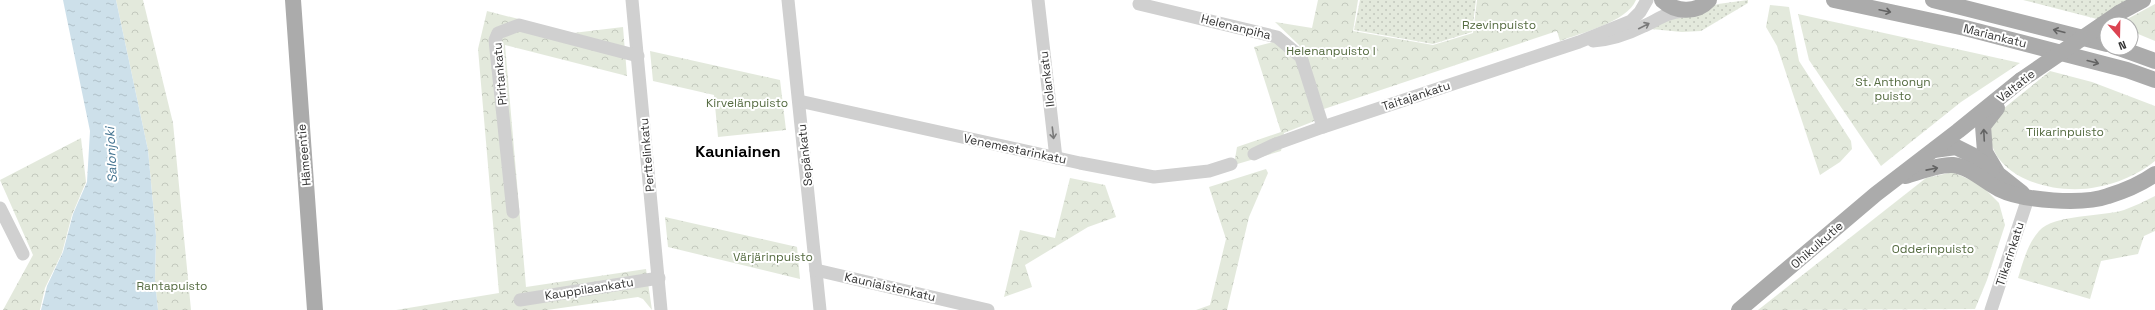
<svg xmlns="http://www.w3.org/2000/svg" width="2155" height="310" font-family="'Space Grotesk',sans-serif">
<defs>
<pattern id="grass-dots" width="8" height="8" patternUnits="userSpaceOnUse"><rect width="8" height="8" fill="#e3e9dc"/><path d="M2 2h.1M6 6h.1" fill="none" stroke="#c3c8bd" stroke-width="1.8" stroke-linecap="round"/></pattern>
<pattern id="forest-crowns" width="20" height="18" patternUnits="userSpaceOnUse"><rect width="20" height="18" fill="#e3e9dc"/><path d="M2 6a3 3 0 1 1 6 0M12 15a3 3 0 1 1 6 0" fill="none" stroke="#c3c8bd"/></pattern>
<pattern id="water-ripples" width="26" height="14" patternUnits="userSpaceOnUse"><rect width="26" height="14" fill="#cde0ea"/><path d="M2 4q2-2 4 0t4 0M15 11q2-2 4 0t4 0" fill="none" stroke="#b0c1c9"/></pattern>
</defs>
<rect width="100%" height="100%" fill="#fff"/>
<g fill="url(#grass-dots)">
<path d="M1360,0H1476L1472,32L1433,44L1354,30Z"/>
<path d="M1748,0V3L1701,31L1682,32L1651,29L1670,15L1693,13L1718,4Z"/>
<path d="M2023,0H2130L2097,19Z"/>
</g>
<g fill="url(#forest-crowns)">
<path d="M116,0H143L173,123L191,310H158L155,281L156,236L148,150Z"/>
<path d="M1318,0H1358L1353,31L1433,45L1473,33L1477,0H1636C1627,22 1581,33 1560,41L1557,31L1324,109L1299,45L1275,22L1312,28Z"/>
<path d="M2155,4V41L2131,31V24H2118Z"/>
<path d="M1770,5L1789,7L1799,61L1851,141L1852,149L1840,162L1820,175L1777,46L1766,27Z"/>
<path d="M487,11L573,33L623,27L627,76L505,45L526,287L646,269L652,310L643,299L638,297L547,310H396L499,293L478,49Z"/>
<path d="M1798,14L2020,63L1961,102L1881,166L1809,60Z"/>
<path d="M1277,41L1298,58L1317,120L1284,133L1281,151L1234,165L1237,147L1281,132L1254,47Z"/>
<path d="M650,51L780,80L786,130L718,137L714,95L653,81Z"/>
<path d="M2050,71L2092,82L2155,106V161C2139,174 2116,184 2097,187C2060,195 1998,182 1990,138C1989,132 1992,123 1993,117Z"/>
<path d="M81,138L86,182L72,215L62,253L45,288L40,310H3L33,255L0,180Z"/>
<path d="M1266,169L1268,173L1249,217L1227,310H1196L1210,305L1226,239L1209,187Z"/>
<path d="M1953,172L1981,185L1999,203L2005,225L1987,280L1975,309L1758,310L1926,178Z"/>
<path d="M1070,178L1105,185L1116,217L1088,227L1025,265L1032,287L1004,297L1020,230L1055,238Z"/>
<path d="M2155,196V231L2144,236L2138,254L2101,261L2090,299L2018,278C2023,262 2028,243 2039,231C2054,214 2102,217 2124,210C2135,206 2145,201 2155,196Z"/>
<path d="M665,217L797,247L800,279L668,247Z"/>
</g>
<path fill="url(#water-ripples)" d="M63,0H116L148,150L156,236L155,281L158,310H41L47,286L63,252L73,214L87,182L90,131Z"/>
<g fill="none" stroke-linecap="round" stroke-linejoin="round">
<g stroke="#d0d0d0" stroke-width="13">
<path d="M632,0L661,310"/>
<path d="M788,0L820,310"/>
<path d="M1038,0L1056,158"/>
<path d="M1139,4L1277,37L1301,57L1323,127"/>
<path d="M1593,41C1610,40 1628,34 1644,26C1659,19 1665,13 1683,11"/>
<path d="M799,101L1080,163L1154,177L1209,171L1231,164"/>
<path d="M1254,154L1273,145L1323,127L1579,42L1631,21L1640,12L1647,0"/>
<path d="M0,208L23,254"/>
<path d="M513,212L495,40L498,33L519,25L638,56"/>
<path d="M816,270L988,310"/>
<path d="M520,300L659,278"/>
<path d="M1991,310L2028,198"/>
</g>
<g stroke="#ababab" stroke-width="16">
<path d="M293,0L315,310"/>
<path d="M1662,0C1675,12 1696,14 1709,0"/>
<path d="M1834,0L1965,28L2127,70L2155,80"/>
<path d="M1933,0L2107,44"/>
<path d="M2119,13L2143,0"/>
<path d="M2119,48L2155,61"/>
<path d="M1997,108L1983,126L1985,152L1998,174L2022,193"/>
<path d="M1934,150L1956,147L1972,155L1992,170"/>
<path d="M1906,176C1918,172 1940,164 1953,165C1970,167 1985,182 1999,189C2023,201 2083,205 2108,196C2124,191 2141,184 2155,174"/>
<path d="M1739,310L1876,194L1958,131L2021,80"/>
</g>
<path stroke="#ababab" stroke-width="16" d="M2021,80L2119,13"/>
</g>
<defs><path id="oneway-shaft" d="M-6 0H5M1.5-3L5.5 0L1.5 3" fill="none" stroke-width="1.6" stroke-linecap="round" stroke-linejoin="round"/></defs>
<g stroke="#636363">
<use href="#oneway-shaft" transform="translate(1885 11) rotate(12)"/>
<use href="#oneway-shaft" transform="translate(2059 31) rotate(-166)"/>
<use href="#oneway-shaft" transform="translate(2093 62) rotate(15)"/>
<use href="#oneway-shaft" transform="translate(1984 135) rotate(-93)"/>
<use href="#oneway-shaft" transform="translate(1932 169) rotate(-11)"/>
</g>
<g stroke="#7a7a7a">
<use href="#oneway-shaft" transform="translate(1644 26) rotate(-27)"/>
<use href="#oneway-shaft" transform="translate(1053 133) rotate(83)"/>
</g>
<g text-anchor="middle" dominant-baseline="central" stroke-width="4" stroke-linejoin="round" paint-order="stroke">
<g font-size="12" fill="#566c42" stroke="#fff">
<text x="1499" y="25">Rzevinpuisto</text>
<text x="1331" y="51">Helenanpuisto I</text>
<text x="1893" y="82">St. Anthonyn<tspan x="1893" dy="14">puisto</tspan></text>
<text x="747" y="103">Kirvelänpuisto</text>
<text x="2065" y="132">Tiikarinpuisto</text>
<text x="1933" y="249">Odderinpuisto</text>
<text x="773" y="257">Värjärinpuisto</text>
<text x="172" y="286">Rantapuisto</text>
</g>
<g font-size="12" fill="#333" stroke="#fff">
<text transform="translate(1236 27) rotate(14)">Helenanpiha</text>
<text transform="translate(1995 36) rotate(14)">Mariankatu</text>
<text transform="translate(500 74) rotate(-95)">Piritankatu</text>
<text transform="translate(1047 79) rotate(-97)">Ilolankatu</text>
<text transform="translate(2016 86) rotate(-38)">Valtatie</text>
<text transform="translate(1416 96) rotate(-18)">Taitajankatu</text>
<text transform="translate(1015 149) rotate(12)">Venemestarinkatu</text>
<text transform="translate(304 155) rotate(-95)">Hämeentie</text>
<text transform="translate(647 155) rotate(-95)">Perttelinkatu</text>
<text transform="translate(805 155) rotate(-96)">Sepänkatu</text>
<text transform="translate(1817 245) rotate(-41)">Ohikulkutie</text>
<text transform="translate(2010 254) rotate(-72)">Tiikarinkatu</text>
<text transform="translate(890 287) rotate(13)">Kauniaistenkatu</text>
<text transform="translate(589 289) rotate(-9)">Kauppilaankatu</text>
</g>
<g font-size="13" font-style="italic" fill="#447491" stroke="#fff">
<text transform="translate(111 155) rotate(-93)">Salonjoki</text>
</g>
<g font-size="16" font-weight="bold" fill="#000" stroke="#fff">
<text x="738" y="151">Kauniainen</text>
</g>
</g>
<g transform="translate(2119 36) rotate(160)"><circle r="19" fill="#ffffff" stroke="#adadad"/>
<path d="M0-3L7 15L0 10L-7 15Z" fill="#db4351"/>
<text y="-6" font-size="11" font-weight="bold" text-anchor="middle" fill="#333333">N</text>
</g>
</svg>
